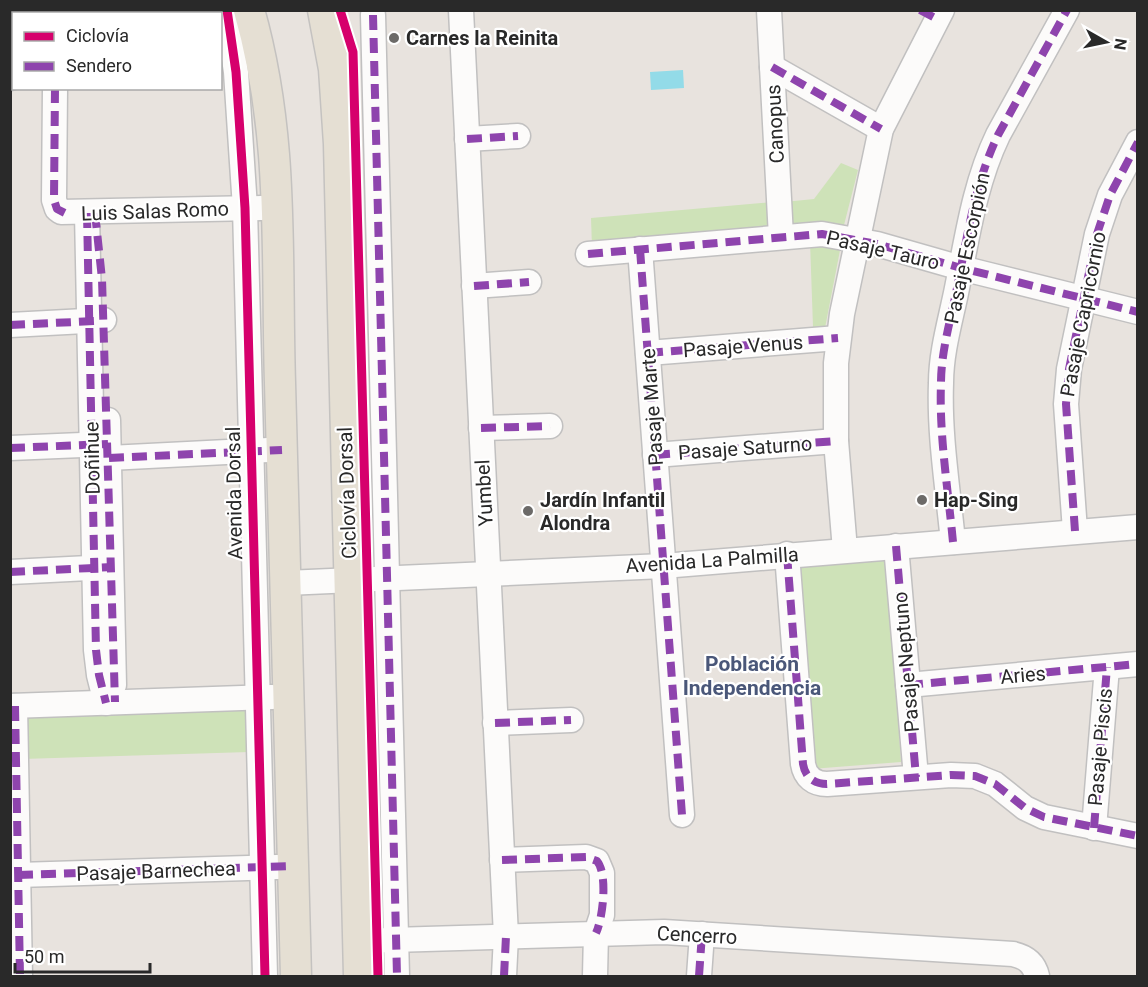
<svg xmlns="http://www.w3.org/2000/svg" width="1148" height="987" font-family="Roboto,sans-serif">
<rect width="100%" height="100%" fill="#e8e3de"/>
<g fill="#cee2b8">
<path d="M841,163L858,170L843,229L786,230L784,202L814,199Z"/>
<path d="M772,202L774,232L592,247L591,218Z"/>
<path d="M810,241L841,245L825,328L813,327Z"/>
<path d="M887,557L901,762L811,769L797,564Z"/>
<path d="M246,708L249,752L22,759L21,716Z"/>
</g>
<path fill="#93dbe8" d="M683,70L684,88L651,90L650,72Z"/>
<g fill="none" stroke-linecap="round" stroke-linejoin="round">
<g stroke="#c1c0c0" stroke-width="27">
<g id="minor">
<path d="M227,10L236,72L245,208L265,976"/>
<path d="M461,10L506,936L504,976"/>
<path d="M769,10L781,237"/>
<path d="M373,15L397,976"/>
<path d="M772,67L881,129"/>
<path d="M55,88L54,200L57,209L61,212L261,208"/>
<path d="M467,139L518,136"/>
<path d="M87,213L96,650L99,675L106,703"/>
<path d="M640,249L682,815"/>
<path d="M588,254L822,234L877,244L961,268L1138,312"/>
<path d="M474,286L529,282"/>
<path d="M10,325L104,320"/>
<path d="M648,353L838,338"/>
<path d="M108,420L114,685"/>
<path d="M481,428L550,426"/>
<path d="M10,448L106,444"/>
<path d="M655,455L836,441"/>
<path d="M109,458L268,450"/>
<path d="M1075,531L1066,404L1069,369L1097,234L1110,195L1138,142"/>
<path d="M953,542C948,489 939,435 941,383C941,353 950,322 956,293C967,239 974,185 998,135L1067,10"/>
<path d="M896,546L916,777"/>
<path d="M845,550L836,441V363L842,314L881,129L942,10"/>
<path d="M787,554L803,764C805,777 814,784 827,784L951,775L975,776L995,784L1025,808L1044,817L1138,836"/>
<path d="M10,572L109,567"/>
<path d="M286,583L663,566L1138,527"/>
<path d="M908,685L1138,664"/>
<path d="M10,706L272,697"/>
<path d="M15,706L20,976"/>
<path d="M495,723L571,720"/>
<path d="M1094,828L1107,667"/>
<path d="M502,860L586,857L597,861L602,873V915L596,933L595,976"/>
<path d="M18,875L277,867"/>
<path d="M358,941L664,932L1013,954C1026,957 1034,963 1037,976"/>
<path d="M699,976L702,934"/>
</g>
</g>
<g stroke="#c4c2c0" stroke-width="33">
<g id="major">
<path d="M249,10C285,137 276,254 280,383C286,581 291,779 296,976"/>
<path d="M323,10L334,69L339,144L359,976"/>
<path d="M10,14L14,10"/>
<path d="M101,14L106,10"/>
<path d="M10,75L14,72"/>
</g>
</g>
<use href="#minor" stroke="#fcfbfa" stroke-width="24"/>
<use href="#major" stroke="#e5dfd3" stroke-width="30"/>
<g stroke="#8e44ad" stroke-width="8" stroke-dasharray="15 8" stroke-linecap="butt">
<path d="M920,10L937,19"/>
<path d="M373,15L397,976"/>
<path d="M772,67L881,129"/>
<path d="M55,88L54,200L57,209L67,214"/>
<path d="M467,139L518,136"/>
<path d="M87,213L96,650L99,675L106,703"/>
<path d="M95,213L102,279L115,702"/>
<path d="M640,249L682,815"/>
<path d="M588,254L822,234L877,244L961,268L1138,312"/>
<path d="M474,286L529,282"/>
<path d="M10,325L95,321"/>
<path d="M648,353L838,338"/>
<path d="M481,428L550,426"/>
<path d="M10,448L108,444"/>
<path d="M655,455L836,441"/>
<path d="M109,458L282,450"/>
<path d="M1075,531L1066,404L1069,369L1097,234L1110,195L1138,142"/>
<path d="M953,542C948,489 939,435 941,383C941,353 950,322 956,293C967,239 974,185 998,135L1067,10"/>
<path d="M896,546L916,777"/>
<path d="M787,554L803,764C805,777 814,784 827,784L951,775L975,776L995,784L1025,808L1044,817L1138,836"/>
<path d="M10,572L112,567"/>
<path d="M908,685L1138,664"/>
<path d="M15,706L20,976"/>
<path d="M495,723L571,720"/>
<path d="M1094,828L1107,667"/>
<path d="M502,860L586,857L597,861C608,874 603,918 596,933"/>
<path d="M18,875L293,866"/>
<path d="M504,976L506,936"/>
<path d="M699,976L702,934"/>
</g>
<g stroke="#fff" stroke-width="13">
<g id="cycleway">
<path d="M227,10L236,72L245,208L265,976"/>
<path d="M340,10L353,52L378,976"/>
</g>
</g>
<use href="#cycleway" stroke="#d6006c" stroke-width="9"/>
</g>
<g fill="#6c6a68" stroke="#fff" stroke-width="2">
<circle cx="394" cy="38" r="6"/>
<circle cx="922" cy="500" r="6"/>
<circle cx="528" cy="511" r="6"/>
</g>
<g text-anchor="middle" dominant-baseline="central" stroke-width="4.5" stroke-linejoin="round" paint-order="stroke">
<g font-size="20" font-weight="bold" fill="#292929" stroke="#fff" text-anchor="start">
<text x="406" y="38">Carnes la Reinita</text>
<text x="540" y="500">Jardín Infantil<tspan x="540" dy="23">Alondra</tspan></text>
<text x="934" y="500">Hap-Sing</text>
</g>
<g font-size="20" fill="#292929" stroke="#fff">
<text transform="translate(775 124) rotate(-93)">Canopus</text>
<text transform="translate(155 211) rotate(-2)">Luis Salas Romo</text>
<text transform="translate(967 248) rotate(-78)">Pasaje Escorpión</text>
<text transform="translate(883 250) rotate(13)">Pasaje Tauro</text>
<text transform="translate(1083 314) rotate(-79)">Pasaje Capricornio</text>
<text transform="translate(743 346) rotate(-4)">Pasaje Venus</text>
<text transform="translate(652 407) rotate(-94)">Pasaje Marte</text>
<text transform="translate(745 448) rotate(-4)">Pasaje Saturno</text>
<text transform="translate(92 458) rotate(-91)">Doñihue</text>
<text transform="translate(234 493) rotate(-91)">Avenida Dorsal</text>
<text transform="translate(347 493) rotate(-92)">Ciclovía Dorsal</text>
<text transform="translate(484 493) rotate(-93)">Yumbel</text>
<text transform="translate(712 560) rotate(-4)">Avenida La Palmilla</text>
<text transform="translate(906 662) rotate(-95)">Pasaje Neptuno</text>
<text transform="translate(1023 675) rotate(-5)">Aries</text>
<text transform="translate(1100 747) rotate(-85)">Pasaje Piscis</text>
<text transform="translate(156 871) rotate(-2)">Pasaje Barnechea</text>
<text transform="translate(697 935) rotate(3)">Cencerro</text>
</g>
<g font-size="21" font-weight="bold" fill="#4a5779" stroke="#fff">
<text x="752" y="664">Población<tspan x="752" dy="24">Independencia</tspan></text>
</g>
</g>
<rect width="1148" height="987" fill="none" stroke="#292929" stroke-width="24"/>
<rect x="12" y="12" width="210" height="78" fill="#ffffff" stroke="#a9a9a9" stroke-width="1.5"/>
<rect x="24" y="32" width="30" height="9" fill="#d6006c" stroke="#a9a9a9" stroke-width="1.5"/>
<text x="66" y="42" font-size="18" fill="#292929">Ciclovía</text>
<rect x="24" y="62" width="30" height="9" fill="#8e44ad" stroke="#a9a9a9" stroke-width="1.5"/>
<text x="66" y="72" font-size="18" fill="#292929">Sendero</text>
<g transform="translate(1106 42) rotate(99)" stroke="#ffffff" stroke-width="4.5" paint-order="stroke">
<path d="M0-4.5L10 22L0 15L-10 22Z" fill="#292929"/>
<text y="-9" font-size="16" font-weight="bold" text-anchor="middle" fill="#292929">N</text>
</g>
<path d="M15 963v9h135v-9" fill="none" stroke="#292929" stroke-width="3"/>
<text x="24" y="963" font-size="18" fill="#292929" stroke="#ffffff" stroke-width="4.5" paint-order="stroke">50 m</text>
</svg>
